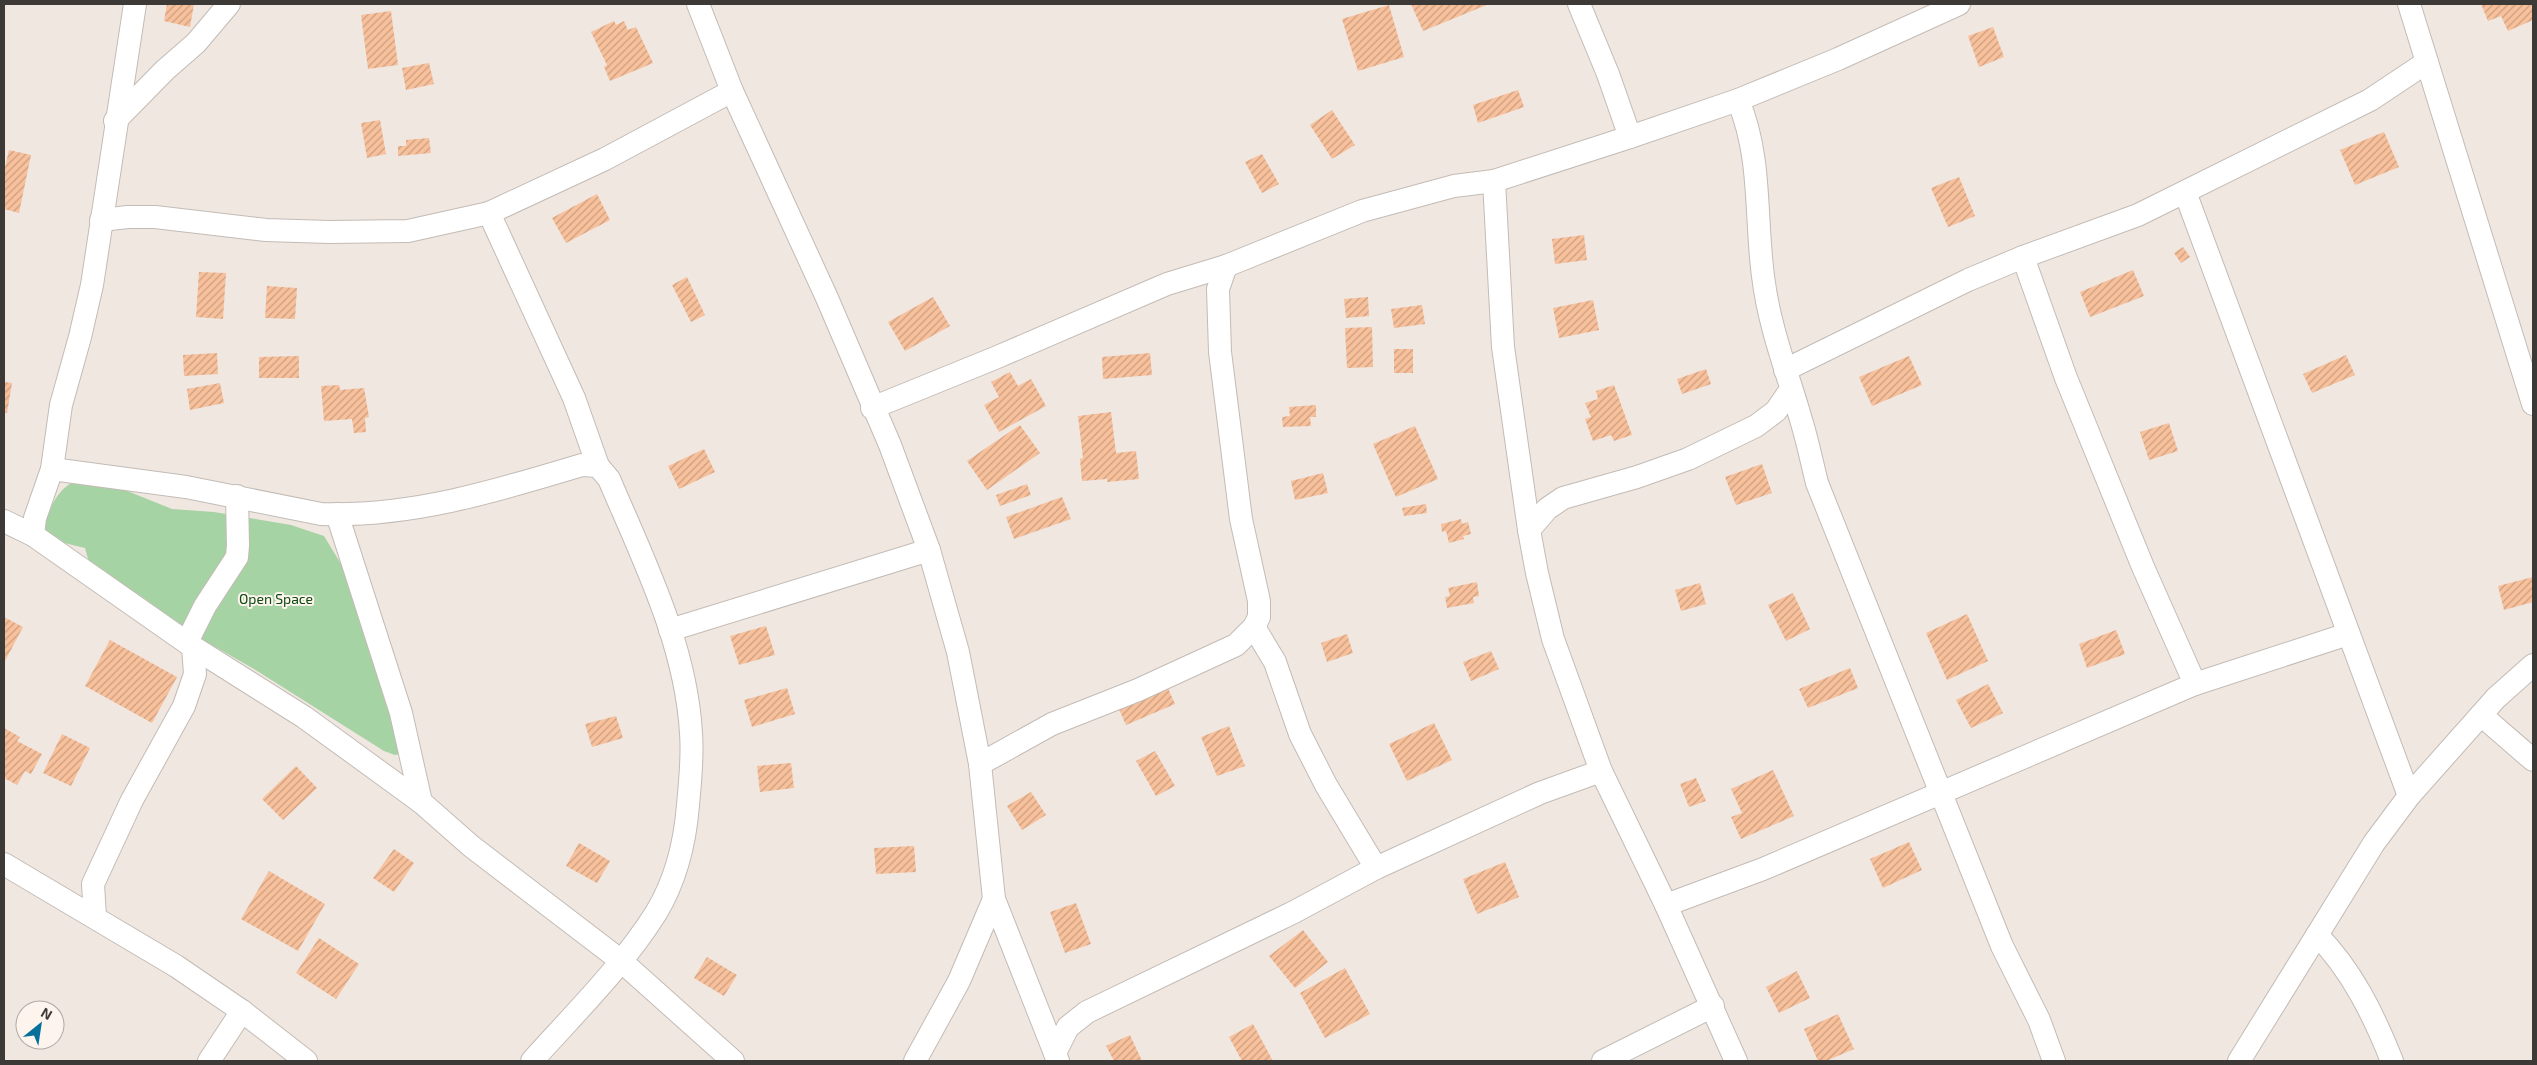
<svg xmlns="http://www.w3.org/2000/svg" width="2537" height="1065" font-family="'Exo 2',sans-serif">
<defs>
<pattern id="building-hatch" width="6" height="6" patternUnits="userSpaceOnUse" patternTransform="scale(1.25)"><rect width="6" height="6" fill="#f8c19c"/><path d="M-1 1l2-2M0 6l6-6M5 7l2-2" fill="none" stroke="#ca9e80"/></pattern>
</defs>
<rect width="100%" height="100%" fill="#f0e7e1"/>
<path fill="#a6d3a4" d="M90,476L172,509L214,512L291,525L324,536L363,600L408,752L395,755L384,751L254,669L93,577L85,548L60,542L43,528C53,501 59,483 90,476Z"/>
<g fill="url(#building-hatch)">
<path d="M167,4H194L190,27L164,21Z"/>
<path d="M1411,4H1489L1423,31Z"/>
<path d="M2481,4H2533V20L2508,31L2501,16L2488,21Z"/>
<path d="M1389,5L1404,57L1358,71L1342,19Z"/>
<path d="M391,11L398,65L368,69L361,15Z"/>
<path d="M614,21L616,25L624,21L628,30L636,27L653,63L610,81L604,67L607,65L591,32Z"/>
<path d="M1993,27L2004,57L1979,67L1968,36Z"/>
<path d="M429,63L434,84L406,90L402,68Z"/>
<path d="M1518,90L1524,107L1478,123L1473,105Z"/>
<path d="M1332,110L1355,145L1332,159L1310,125Z"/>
<path d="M380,120L386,154L367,158L361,123Z"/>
<path d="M2384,132L2399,167L2355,185L2340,150Z"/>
<path d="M429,138L431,153L398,156V146H406V140Z"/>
<path d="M9,150L31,155L19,213L4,209V172Z"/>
<path d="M1262,154L1279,184L1262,193L1245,162Z"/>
<path d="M1959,177L1975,216L1948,227L1931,188Z"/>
<path d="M597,194L610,220L566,243L552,218Z"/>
<path d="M1584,235L1587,260L1555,264L1552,239Z"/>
<path d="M2183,247L2190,257L2181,263L2174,253Z"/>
<path d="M2133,270L2144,296L2090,317L2080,292Z"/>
<path d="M199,272L226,273L223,319L196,317Z"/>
<path d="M687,277L705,315L691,322L672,285Z"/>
<path d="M267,286L297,288L295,319L265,318Z"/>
<path d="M933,297L950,326L905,351L888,322Z"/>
<path d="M1368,297L1369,316L1346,318L1344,299Z"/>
<path d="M1593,300L1599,330L1559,338L1553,308Z"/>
<path d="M1422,305L1425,324L1394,328L1391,309Z"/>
<path d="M1372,327L1373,367L1347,368L1345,328Z"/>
<rect x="1394" y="349" width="19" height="24"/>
<path d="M217,353L218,374L184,376L183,355Z"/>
<path d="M1150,353L1152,375L1103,379L1102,357Z"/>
<path d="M2346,355L2355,375L2312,393L2303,374Z"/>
<path d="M299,356V378H259V357Z"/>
<path d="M1909,356L1922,385L1872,406L1859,377Z"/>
<path d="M1706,369L1711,384L1682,394L1677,379Z"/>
<path d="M1010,372L1018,386L1031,379L1046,406L999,432L984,405L999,397L991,382Z"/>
<path d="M4,382L12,383L7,413H4Z"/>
<path d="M220,383L224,403L190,410L187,389Z"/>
<path d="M339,385L340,390L364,388L369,417L365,418L366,432L354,433L352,419L324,421L321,386Z"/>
<path d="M1614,385L1632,435L1614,441L1611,435L1593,441L1585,419L1591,417L1585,403L1598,399L1596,391Z"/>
<path d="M1316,405V417H1310L1311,426L1283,427L1282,417L1290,416L1289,407Z"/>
<path d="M1111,412L1116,453L1136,451L1139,479L1107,482V479L1082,481L1080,459L1083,458L1078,416Z"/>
<path d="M2169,423L2178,451L2149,460L2140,432Z"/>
<path d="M1020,425L1040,453L987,490L967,461Z"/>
<path d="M1415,426L1438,479L1396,497L1373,444Z"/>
<path d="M704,449L715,472L679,489L668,466Z"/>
<path d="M1762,464L1772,493L1736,505L1725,477Z"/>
<path d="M1323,473L1328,493L1295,500L1291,481Z"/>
<path d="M1027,484L1031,495L1000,506L996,495Z"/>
<path d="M1062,497L1071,519L1014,539L1006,517Z"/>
<path d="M1426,504L1427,513L1404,516L1402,508Z"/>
<path d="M1461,519L1462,524L1468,522L1471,534L1463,536L1464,539L1449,543L1446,531L1442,532L1441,524Z"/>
<path d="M2533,577V602L2504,610L2498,586Z"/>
<path d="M1477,582L1479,596L1473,597L1474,603L1447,608L1445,597L1450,596L1448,588Z"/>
<path d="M1700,583L1706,604L1681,611L1675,590Z"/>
<path d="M1793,593L1810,629L1786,641L1768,605Z"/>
<path d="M1967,614L1988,661L1947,680L1926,633Z"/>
<path d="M4,617L23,627L4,663Z"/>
<path d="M766,626L775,655L739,665L730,636Z"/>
<path d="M2116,630L2125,654L2087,668L2079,644Z"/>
<path d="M1347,634L1353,653L1327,662L1321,643Z"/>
<path d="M110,640L177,677L152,723L85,686Z"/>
<path d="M1491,651L1499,669L1471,681L1463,662Z"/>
<path d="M1850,668L1858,688L1808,708L1799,689Z"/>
<path d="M1166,684L1175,704L1126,725L1117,705Z"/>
<path d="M1988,684L2003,713L1971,728L1956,700Z"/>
<path d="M787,688L795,714L752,727L744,700Z"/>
<path d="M616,716L623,738L592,747L585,724Z"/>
<path d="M1434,723L1452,760L1407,781L1389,744Z"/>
<path d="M1229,726L1245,766L1217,776L1201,737Z"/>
<path d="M4,728L20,737L17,741L42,754L31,774L25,771L17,785L4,778Z"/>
<path d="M62,734L90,748L71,786L43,773Z"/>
<path d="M1155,751L1175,786L1156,796L1136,761Z"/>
<path d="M791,763L794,788L760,792L757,766Z"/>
<path d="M296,766L317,788L283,820L262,799Z"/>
<path d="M1773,770L1794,816L1741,839L1731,817L1742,813L1731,789Z"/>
<path d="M1696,778L1706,801L1689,807L1680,784Z"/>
<path d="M1031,792L1046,815L1022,830L1007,806Z"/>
<path d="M1909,842L1922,870L1883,888L1870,859Z"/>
<path d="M579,843L610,861L597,883L566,866Z"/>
<path d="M914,846L916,872L876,874L874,848Z"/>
<path d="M394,849L414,863L394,892L373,878Z"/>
<path d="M1505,862L1519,897L1477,914L1463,879Z"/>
<path d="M269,871L325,904L298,951L241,919Z"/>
<path d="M1076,903L1091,944L1065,953L1050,912Z"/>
<path d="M1303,930L1328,962L1295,988L1269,956Z"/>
<path d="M319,938L359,964L336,999L296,973Z"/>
<path d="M707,957L737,975L724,996L694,978Z"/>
<path d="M1345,968L1370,1014L1325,1038L1300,993Z"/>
<path d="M1797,971L1810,998L1779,1013L1766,987Z"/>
<path d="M1838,1014L1854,1049L1826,1061H1818L1804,1029Z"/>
<path d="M1253,1024L1273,1061H1242L1229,1037Z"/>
<path d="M1130,1035L1142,1061H1114L1106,1046Z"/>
</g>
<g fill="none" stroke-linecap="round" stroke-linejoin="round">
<g stroke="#c3bbb5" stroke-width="24">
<g id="minor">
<path d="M698,4L732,91L827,298L890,445L929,550L958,652L980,764L994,899L1058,1061"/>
<path d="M1579,4L1608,74L1630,137"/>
<path d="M2409,4L2533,404"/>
<path d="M1738,100C1762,158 1755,215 1763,276C1769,327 1788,374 1802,423C1808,443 1812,463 1817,483L2002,946L2039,1020L2054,1061"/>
<path d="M115,121L165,70L196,43L229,4"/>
<path d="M1494,181L1503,347L1529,530L1537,573L1553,639L1601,771L1666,905L1736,1061"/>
<path d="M2185,192L2409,796"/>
<path d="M489,213L574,398L598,466"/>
<path d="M101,220L128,217H155L266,230L329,232L408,231L489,213L605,159L732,91"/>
<path d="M2023,257L2066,378L2143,567L2195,684"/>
<path d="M1785,370L1968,280L2023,257L2138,215L2370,100L2427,62"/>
<path d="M872,408L995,358L1167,284L1226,266L1362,211L1454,186L1494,181L1630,137L1738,100L1838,59L1959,4"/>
<path d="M52,469L186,487L321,514C411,517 496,491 582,465L598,466L609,479C643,559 686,644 691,733C693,757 690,782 688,805C685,843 676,880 656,913C622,967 574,1014 532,1061"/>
<path d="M337,514L401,713L421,802L471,846L620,960L733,1061"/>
<path d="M4,521L33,535L193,647L304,717L421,802"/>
<path d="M1529,530L1547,509L1563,498L1637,477L1688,459L1756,426L1776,411L1791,389"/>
<path d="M33,535L35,518L52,469L61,405L80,337L92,285L135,4"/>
<path d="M1254,627L1275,662L1300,734L1326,785L1376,868"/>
<path d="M670,630L929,550"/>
<path d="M187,642L205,606L237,557L238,545L237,496"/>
<path d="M2481,715L2533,760"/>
<path d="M980,764L1052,724L1138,690L1236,645L1254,627L1259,617V601L1241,519L1220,352L1218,289L1226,266"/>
<path d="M4,864L176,966L242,1011L306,1061"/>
<path d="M1666,905L1763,869L2195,684L2348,634"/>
<path d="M95,917L93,884L132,800L184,706L195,674L193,647"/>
<path d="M2317,935C2352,970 2374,1016 2392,1061"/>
<path d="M1055,1053L1068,1027L1087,1012L1294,912L1376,868L1540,793L1601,771"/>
<path d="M209,1061L242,1011"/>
<path d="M915,1061L959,981L994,899"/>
<path d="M1603,1061L1713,1006"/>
<path d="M2239,1061L2374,843L2409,796L2496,698L2533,665"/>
</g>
</g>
<use href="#minor" stroke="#fff" stroke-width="22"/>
</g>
<g text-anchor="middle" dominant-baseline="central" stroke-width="4" stroke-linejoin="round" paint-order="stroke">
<g font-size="14" fill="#0d4911" stroke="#fdf4ee">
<text x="276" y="598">Open Space</text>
</g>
</g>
<rect width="2537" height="1065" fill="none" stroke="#3d3937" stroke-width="10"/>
<g transform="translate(40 1025) rotate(30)"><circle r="24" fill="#fdf4ee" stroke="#b0a9a5"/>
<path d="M0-4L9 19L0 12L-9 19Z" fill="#06709c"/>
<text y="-8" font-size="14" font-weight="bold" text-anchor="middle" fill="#3d3937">N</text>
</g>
</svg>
